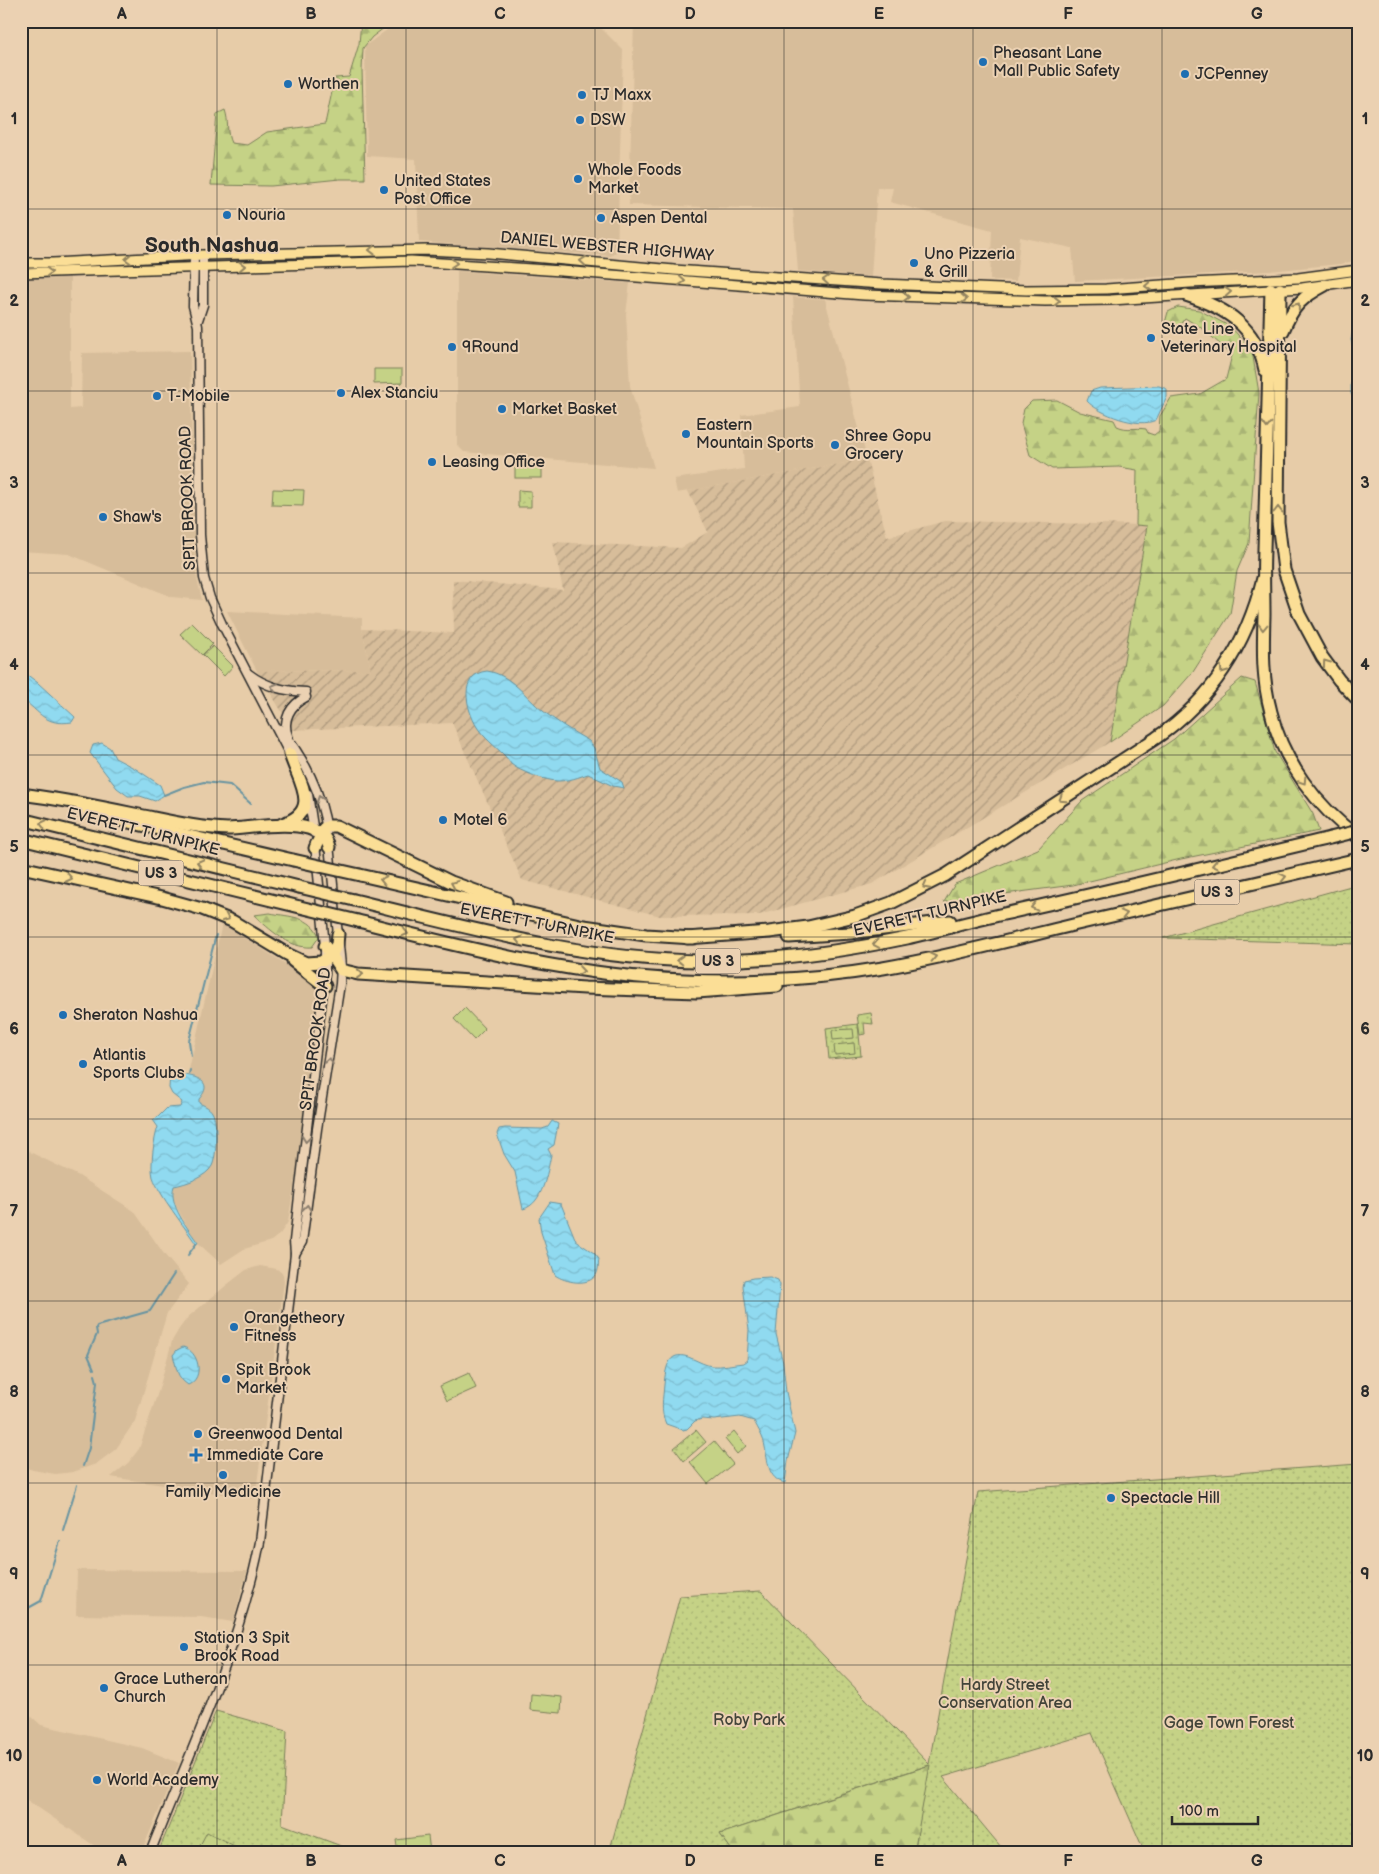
<svg xmlns="http://www.w3.org/2000/svg" width="1379" height="1874" font-family="'Balsamiq Sans',sans-serif">
<defs>
<pattern id="industrial-furrows" width="10" height="10" patternUnits="userSpaceOnUse" patternTransform="scale(1.25)"><rect width="10" height="10" fill="#d7bd9a"/><path d="M-1 1l2-2M0 10L10 0M9 11l2-2" fill="none" stroke="#af9a7e"/></pattern>
<pattern id="grass-dots" width="8" height="8" patternUnits="userSpaceOnUse" patternTransform="scale(1.25)"><rect width="8" height="8" fill="#c5d286"/><path d="M2 2h.1M6 6h.1" fill="none" stroke="#a9b474" stroke-width="1.8" stroke-linecap="round"/></pattern>
<pattern id="forest-firs" width="22" height="20" patternUnits="userSpaceOnUse" patternTransform="scale(1.25)"><rect width="22" height="20" fill="#c5d286"/><path d="M5 1l3.5 6h-7zM16 11l3.5 6h-7z" fill="#a9b474"/></pattern>
<pattern id="water-waves" width="16" height="10" patternUnits="userSpaceOnUse" patternTransform="scale(1.25)"><rect width="16" height="10" fill="#90daf0"/><path d="M0 5q4-4 8 0t8 0" fill="none" stroke="#7cbbce"/></pattern>
</defs>
<rect width="100%" height="100%" fill="#e7cca8"/>
<filter id="ink" filterUnits="userSpaceOnUse"><feTurbulence type="fractalNoise" baseFrequency=".02" numOctaves="2"/><feDisplacementMap in="SourceGraphic" scale="10" xChannelSelector="R" yChannelSelector="G"/><feConvolveMatrix kernelMatrix="1 2 1 2 8 2 1 2 1" color-interpolation-filters="sRGB"/></filter>
<g filter="url(#ink)">
<g fill="#d7bd9a">
<path d="M399,21H594L623,50L617,251L611,256L419,242L416,159L367,156L365,46Z"/>
<path d="M634,21H1358V260L1340,264L1269,271L1075,281L1072,248L1020,237L1016,281L990,280L992,230L890,202L893,188L877,187L871,277L798,271L793,209L629,205Z"/>
<path d="M457,271L630,283L626,314L630,386L654,468L464,452L457,445Z"/>
<path d="M21,277H70V409L81,408L82,353L190,351L194,542L196,574L202,600L172,597L69,554L21,551Z"/>
<path d="M793,297L825,299L867,459L677,493L674,479L744,469L741,415L800,407Z"/>
<path d="M227,611L362,618V629L371,670L257,671Z"/>
<path d="M222,924L316,983L320,991L300,1150L288,1222L280,1234L271,1241L244,1249L221,1264L198,1243L187,1226L174,1202L173,1192L174,1186L185,1184L214,1121L212,1112L199,1103V1099L203,1094L204,1085L201,1080L188,1074Z"/>
<path d="M21,1146L32,1153L79,1176L134,1211L164,1254L189,1284L167,1313L135,1421L116,1449L96,1464L73,1472L55,1474L33,1470L21,1466Z"/>
<path d="M260,1266L277,1269L283,1274L284,1282L255,1499L111,1477L128,1463L139,1449L159,1389L172,1341L179,1329L188,1317L228,1284L246,1270Z"/>
<path d="M77,1570L247,1571L233,1622L201,1617L76,1615Z"/>
<path d="M21,1707L41,1725L142,1748L179,1763L141,1853H105L21,1796Z"/>
</g>
<path fill="url(#industrial-furrows)" d="M867,459L887,537L945,521L1147,525L1110,742L872,884L759,915L660,916L522,880L452,723L293,730L257,671L371,670L362,629L454,633L453,580L563,590L553,542L681,548L708,532L688,491Z"/>
<g fill="url(#grass-dots)" stroke="#787e58">
<path d="M518,490L531,491V507H518Z"/>
<path d="M1358,884V944L1163,938Z"/>
<path d="M871,1013L873,1024L864,1023L865,1034L860,1035L857,1015Z"/>
<path d="M858,1024L861,1056L829,1059L826,1028Z"/>
<path d="M696,1430L706,1442L684,1461L674,1448Z"/>
<path d="M1358,1464V1853H1145L1092,1733L943,1777L1006,1853H914L929,1765L720,1834L734,1853H609L680,1596L761,1591L929,1764L978,1492Z"/>
<path d="M216,1711L287,1731L282,1824L360,1853H158Z"/>
</g>
<g fill="url(#forest-firs)" stroke="#787e58">
<path d="M361,21H393L372,37L363,48L362,70L365,179H340L271,186L211,185L217,114L225,110C229,121 226,133 231,143L247,145L267,132L325,124L335,78L349,77L359,44Z"/>
<path d="M1178,307L1199,310L1231,327L1252,351L1259,393L1249,543L1237,571L1230,614L1193,672L1163,706L1110,742L1147,526L1136,525L1137,470L1119,467L1052,469L1030,455L1021,423L1024,409L1032,401L1057,400L1080,412L1114,420L1117,426C1128,431 1135,427 1146,429L1148,433L1154,435L1159,431L1160,416L1171,398L1200,394L1226,379L1232,355L1203,329L1185,318L1177,328H1171L1165,323L1168,312Z"/>
<path d="M1242,678L1255,682L1275,752L1313,814L1319,831L1181,859L1073,885L944,902L955,884L1038,849L1082,801L1174,739Z"/>
<path d="M270,913C290,917 312,916 319,937L312,947C290,949 269,929 254,915Z"/>
<path d="M930,1765L914,1853H734L720,1834Z"/>
</g>
<g fill="#c5d286" stroke="#787e58">
<path d="M374,369H402V383L374,384Z"/>
<rect x="515" y="464" width="27" height="14"/>
<path d="M273,489L304,490L303,506L272,505Z"/>
<path d="M192,623L213,644L202,655L180,634Z"/>
<path d="M213,646L233,666L224,676L203,655Z"/>
<path d="M465,1008L485,1029L474,1040L454,1019Z"/>
<path d="M853,1029L854,1038L833,1040L832,1030Z"/>
<path d="M854,1043L855,1053L835,1055L834,1045Z"/>
<path d="M469,1373L476,1388L447,1401L440,1386Z"/>
<path d="M734,1431L746,1446L737,1454L725,1439Z"/>
<path d="M714,1441L733,1464L708,1484L690,1462Z"/>
<path d="M531,1694L562,1697L561,1713L530,1710Z"/>
<path d="M207,1832L248,1853H196Z"/>
<path d="M428,1836L430,1852L398,1853L396,1840Z"/>
</g>
<g fill="url(#water-waves)" stroke="#6894a1">
<path d="M1358,327V363L1351,340L1353,330Z"/>
<path d="M1358,376V440L1352,425L1357,412V401L1351,394V383Z"/>
<path d="M1159,386L1167,389V397L1156,420C1139,429 1099,414 1087,401L1091,391L1100,388Z"/>
<path d="M21,670L38,683L75,717L72,722C45,726 41,713 21,698Z"/>
<path d="M487,671C512,675 525,697 543,711C557,722 573,732 589,741L594,748L600,768L622,782L624,788L613,786L588,774C579,777 569,781 558,781C547,781 520,772 511,764C509,761 507,758 504,755C495,746 484,738 477,727C466,709 458,674 487,671Z"/>
<path d="M102,743L110,748L115,758L136,769L160,785L164,795L155,801L140,796H128L117,788L90,753L93,745Z"/>
<path d="M170,1074C184,1074 219,1077 199,1099V1103C203,1105 209,1107 212,1112C218,1121 217,1156 212,1166C206,1177 186,1184 174,1186C168,1205 188,1228 198,1243L196,1244C185,1227 159,1195 153,1177C150,1166 154,1138 158,1127L153,1120L158,1117L167,1108L180,1107L182,1102L172,1094L169,1088Z"/>
<path d="M552,1121L558,1124L554,1145L548,1149L551,1155C547,1173 543,1204 523,1209L515,1172L504,1154L497,1134L499,1129L505,1128L542,1129L548,1127Z"/>
<path d="M550,1202L561,1204L576,1241L594,1253L599,1259C598,1264 599,1270 596,1275C588,1287 565,1282 555,1275L541,1232L539,1218Z"/>
<path d="M770,1277L778,1280L780,1285L776,1334L783,1363L786,1392L795,1433L788,1461L785,1483C767,1479 768,1460 765,1447C764,1438 758,1429 754,1421L740,1417L714,1420L702,1419L695,1421L687,1429L683,1430L666,1424C660,1411 663,1398 664,1385C666,1365 669,1348 693,1359C700,1362 705,1365 712,1366C722,1367 733,1364 743,1363L747,1360L749,1330L743,1286L744,1280L753,1278Z"/>
<path d="M183,1347C199,1351 205,1378 188,1385C176,1377 177,1368 173,1355L177,1350Z"/>
</g>
<g fill="none" stroke-linecap="round" stroke-linejoin="round">
<g stroke="#6894a1" stroke-width="2">
<path d="M164,795L184,787L204,782L230,785L251,804"/>
<path d="M191,1056L189,1041L216,935"/>
<path d="M189,1074L190,1070"/>
<path d="M188,1255L196,1244"/>
<path d="M94,1369L88,1355L97,1334L96,1328L97,1326L150,1311L174,1274"/>
<path d="M83,1466L89,1448L97,1382L95,1375"/>
<path d="M63,1530L77,1485"/>
<path d="M21,1612L41,1601L60,1541"/>
</g>
<g stroke="#2b2b2b" stroke-width="11">
<g id="minor">
<path d="M194,255L193,306L198,326L200,535L204,578L210,598L222,624L291,757"/>
<path d="M198,320L203,305V255"/>
<path d="M249,674C266,687 284,691 306,692"/>
<path d="M280,729C304,757 322,794 327,831"/>
<path d="M288,736C282,720 290,705 306,697"/>
<path d="M308,794L314,833"/>
<path d="M295,1254L302,1242L317,1129L340,984L341,966L329,844"/>
<path d="M150,1853C190,1751 239,1650 260,1542L295,1254L294,1241L300,1187L325,974V946L315,844"/>
</g>
</g>
<g stroke="#2b2b2b" stroke-width="12">
<g id="major">
<path d="M21,263H53L203,255L427,250L488,253L674,270L882,284L1026,290L1106,289L1190,283L1298,278L1358,270"/>
<path d="M21,273L411,261L561,271L864,295L1045,301L1111,300L1302,288L1358,280"/>
</g>
</g>
<g stroke="#2b2b2b" stroke-width="15">
<g id="highway">
<path d="M1271,289C1269,376 1266,463 1264,550C1263,572 1264,593 1264,615C1263,649 1262,679 1271,712C1283,762 1317,807 1358,837"/>
<path d="M1280,289L1278,522L1284,570L1299,614L1322,657L1339,680L1358,700"/>
<path d="M1186,295C1226,308 1256,326 1265,370"/>
<path d="M1283,331C1293,306 1302,297 1325,285"/>
<path d="M21,794C59,799 96,806 134,814C165,820 196,828 228,829C252,829 321,813 329,847"/>
<path d="M81,811L293,860"/>
<path d="M21,819L299,887"/>
<path d="M282,824C323,811 298,781 290,754"/>
<path d="M21,839L300,907"/>
<path d="M315,848L324,828L329,826H336L451,882L506,902"/>
<path d="M21,867L162,898L202,909L232,921L287,954L306,963L321,962L331,956L337,944L338,934"/>
<path d="M360,875L584,926L646,935L693,938"/>
<path d="M354,900C469,928 583,960 703,961C772,961 840,952 907,938C938,931 968,922 999,915C1110,891 1220,864 1330,838"/>
<path d="M358,921C466,948 573,976 684,980C751,983 818,979 883,968C947,957 1011,940 1073,925C1168,903 1263,881 1358,859"/>
<path d="M789,937L850,933L950,921"/>
<path d="M687,938L769,932L808,927L855,916L891,903L946,875L1156,738C1212,699 1247,643 1263,578"/>
<path d="M325,946L341,970L358,974L585,988L697,992L777,986"/>
<path d="M293,961L325,986"/>
</g>
</g>
<use href="#minor" stroke="#ebd1b2" stroke-width="8"/>
<use href="#major" stroke="#fbde96" stroke-width="9"/>
<use href="#highway" stroke="#fbde96" stroke-width="11"/>
<g stroke="#2b2b2b" stroke-width="15" stroke-linecap="butt">
<g id="highway-bridge">
<path d="M1330,838L1358,831"/>
<path d="M293,860L360,875"/>
<path d="M299,887L354,900"/>
<path d="M300,907L358,921"/>
</g>
</g>
<use href="#highway-bridge" stroke="#fbde96" stroke-width="11"/>
</g>
<defs><path id="oneway-chevron" d="M-2-3.5L2.5 0L-2 3.5" fill="none" stroke-width="1.6" stroke-linecap="round" stroke-linejoin="round" transform="scale(1.25)"/></defs>
<g stroke="#938460">
<use href="#oneway-chevron" transform="translate(372 250) rotate(179)"/>
<use href="#oneway-chevron" transform="translate(128 259) rotate(177)"/>
<use href="#oneway-chevron" transform="translate(583 261) rotate(-175)"/>
<use href="#oneway-chevron" transform="translate(454 263) rotate(4)"/>
<use href="#oneway-chevron" transform="translate(242 266) rotate(-2)"/>
<use href="#oneway-chevron" transform="translate(49 272) rotate(-1)"/>
<use href="#oneway-chevron" transform="translate(826 280) rotate(-175)"/>
<use href="#oneway-chevron" transform="translate(682 281) rotate(5)"/>
<use href="#oneway-chevron" transform="translate(1148 286) rotate(176)"/>
<use href="#oneway-chevron" transform="translate(1228 292) rotate(-4)"/>
<use href="#oneway-chevron" transform="translate(906 297) rotate(2)"/>
<use href="#oneway-chevron" transform="translate(964 299) rotate(2)"/>
<use href="#oneway-chevron" transform="translate(1057 301) rotate(-1)"/>
<use href="#oneway-chevron" transform="translate(1297 306) rotate(-52)"/>
<use href="#oneway-chevron" transform="translate(1267 425) rotate(92)"/>
<use href="#oneway-chevron" transform="translate(1278 510) rotate(-90)"/>
<use href="#oneway-chevron" transform="translate(1263 627) rotate(92)"/>
<use href="#oneway-chevron" transform="translate(1326 663) rotate(-126)"/>
<use href="#oneway-chevron" transform="translate(1223 670) rotate(125)"/>
<use href="#oneway-chevron" transform="translate(1303 781) rotate(57)"/>
<use href="#oneway-chevron" transform="translate(1062 799) rotate(147)"/>
<use href="#oneway-chevron" transform="translate(43 824) rotate(-166)"/>
<use href="#oneway-chevron" transform="translate(200 863) rotate(-166)"/>
<use href="#oneway-chevron" transform="translate(1215 865) rotate(167)"/>
<use href="#oneway-chevron" transform="translate(1283 877) rotate(-13)"/>
<use href="#oneway-chevron" transform="translate(69 878) rotate(12)"/>
<use href="#oneway-chevron" transform="translate(383 880) rotate(-167)"/>
<use href="#oneway-chevron" transform="translate(454 884) rotate(-157)"/>
<use href="#oneway-chevron" transform="translate(926 886) rotate(152)"/>
<use href="#oneway-chevron" transform="translate(1034 907) rotate(167)"/>
<use href="#oneway-chevron" transform="translate(1124 914) rotate(-13)"/>
<use href="#oneway-chevron" transform="translate(226 918) rotate(24)"/>
<use href="#oneway-chevron" transform="translate(405 933) rotate(14)"/>
<use href="#oneway-chevron" transform="translate(519 940) rotate(-167)"/>
<use href="#oneway-chevron" transform="translate(876 944) rotate(169)"/>
<use href="#oneway-chevron" transform="translate(933 957) rotate(-12)"/>
<use href="#oneway-chevron" transform="translate(680 960) rotate(-178)"/>
<use href="#oneway-chevron" transform="translate(581 971) rotate(8)"/>
<use href="#oneway-chevron" transform="translate(360 974) rotate(5)"/>
</g>
<g stroke="#8b7e6e">
<use href="#oneway-chevron" transform="translate(274 687) rotate(-162)"/>
<use href="#oneway-chevron" transform="translate(320 799) rotate(-110)"/>
<use href="#oneway-chevron" transform="translate(329 1061) rotate(-81)"/>
<use href="#oneway-chevron" transform="translate(306 1139) rotate(97)"/>
<use href="#oneway-chevron" transform="translate(307 1208) rotate(-83)"/>
</g>
</g>
<path fill="none" stroke="#2b2b2b" stroke-width="1" stroke-opacity="0.55" d="M217,21V1853M406,21V1853M595,21V1853M784,21V1853M973,21V1853M1162,21V1853M21,209H1358M21,391H1358M21,573H1358M21,755H1358M21,937H1358M21,1119H1358M21,1301H1358M21,1483H1358M21,1665H1358"/>
<g fill="#1f6fb2" stroke="#ebd1b2" stroke-width="2">
<circle cx="983" cy="62" r="5"/>
<circle cx="1185" cy="74" r="5"/>
<circle cx="288" cy="84" r="5"/>
<circle cx="582" cy="95" r="5"/>
<circle cx="580" cy="120" r="5"/>
<circle cx="578" cy="179" r="5"/>
<circle cx="384" cy="190" r="5"/>
<circle cx="227" cy="215" r="5"/>
<circle cx="601" cy="218" r="5"/>
<circle cx="914" cy="263" r="5"/>
<circle cx="1151" cy="338" r="5"/>
<circle cx="452" cy="347" r="5"/>
<circle cx="341" cy="393" r="5"/>
<circle cx="157" cy="396" r="5"/>
<circle cx="502" cy="409" r="5"/>
<circle cx="686" cy="434" r="5"/>
<circle cx="835" cy="445" r="5"/>
<circle cx="432" cy="462" r="5"/>
<circle cx="103" cy="517" r="5"/>
<circle cx="443" cy="820" r="5"/>
<circle cx="63" cy="1015" r="5"/>
<circle cx="83" cy="1064" r="5"/>
<circle cx="234" cy="1327" r="5"/>
<circle cx="226" cy="1379" r="5"/>
<circle cx="198" cy="1434" r="5"/>
<path d="M193.5 1447.5h5v5h5v5h-5v5h-5v-5h-5v-5h5z"/>
<circle cx="223" cy="1475" r="5"/>
<circle cx="1111" cy="1498" r="5"/>
<circle cx="184" cy="1647" r="5"/>
<circle cx="104" cy="1688" r="5"/>
<circle cx="97" cy="1780" r="5"/>
</g>
<g text-anchor="middle" dominant-baseline="central" stroke-width="4" stroke-linejoin="round" paint-order="stroke">
<g fill="#ebd1b2" stroke="#655d54" stroke-width="1">
<rect x="138.5" y="860.5" width="45" height="25" rx="4"/>
<rect x="1194.5" y="879.5" width="45" height="25" rx="4"/>
<rect x="695.5" y="948.5" width="45" height="25" rx="4"/>
</g>
<g font-size="15" font-weight="bold" fill="#2b2b2b">
<text x="161" y="873">US 3</text>
<text x="1217" y="892">US 3</text>
<text x="718" y="961">US 3</text>
</g>
<g font-size="16" fill="#2b2b2b" stroke="#ebd1b2" text-anchor="start">
<text x="993" y="53">Pheasant Lane<tspan x="993" dy="18">Mall Public Safety</tspan></text>
<text x="1195" y="74">JCPenney</text>
<text x="298" y="84">Worthen</text>
<text x="592" y="95">TJ Maxx</text>
<text x="590" y="120">DSW</text>
<text x="588" y="170">Whole Foods<tspan x="588" dy="18">Market</tspan></text>
<text x="394" y="181">United States<tspan x="394" dy="18">Post Office</tspan></text>
<text x="237" y="215">Nouria</text>
<text x="611" y="218">Aspen Dental</text>
<text x="924" y="254">Uno Pizzeria<tspan x="924" dy="18">&amp; Grill</tspan></text>
<text x="1161" y="329">State Line<tspan x="1161" dy="18">Veterinary Hospital</tspan></text>
<text x="462" y="347">9Round</text>
<text x="351" y="393">Alex Stanciu</text>
<text x="167" y="396">T-Mobile</text>
<text x="512" y="409">Market Basket</text>
<text x="696" y="425">Eastern<tspan x="696" dy="18">Mountain Sports</tspan></text>
<text x="845" y="436">Shree Gopu<tspan x="845" dy="18">Grocery</tspan></text>
<text x="442" y="462">Leasing Office</text>
<text x="113" y="517">Shaw's</text>
<text x="453" y="820">Motel 6</text>
<text x="73" y="1015">Sheraton Nashua</text>
<text x="93" y="1055">Atlantis<tspan x="93" dy="18">Sports Clubs</tspan></text>
<text x="244" y="1318">Orangetheory<tspan x="244" dy="18">Fitness</tspan></text>
<text x="236" y="1370">Spit Brook<tspan x="236" dy="18">Market</tspan></text>
<text x="208" y="1434">Greenwood Dental</text>
<text x="207" y="1455">Immediate Care</text>
<text x="223" y="1492" text-anchor="middle">Family Medicine</text>
<text x="1121" y="1498">Spectacle Hill</text>
<text x="194" y="1638">Station 3 Spit<tspan x="194" dy="18">Brook Road</tspan></text>
<text x="114" y="1679">Grace Lutheran<tspan x="114" dy="18">Church</tspan></text>
<text x="107" y="1780">World Academy</text>
</g>
<g font-size="16" fill="#2b2b2b" stroke="#ebd1b2">
<text transform="translate(607 247) rotate(5)">DANIEL WEBSTER HIGHWAY</text>
<text transform="translate(188 498) rotate(-92)">SPIT BROOK ROAD</text>
<text transform="translate(143 832) rotate(14)">EVERETT TURNPIKE</text>
<text transform="translate(930 914) rotate(-13)">EVERETT TURNPIKE</text>
<text transform="translate(537 924) rotate(11)">EVERETT TURNPIKE</text>
<text transform="translate(316 1039) rotate(-82)">SPIT BROOK ROAD</text>
</g>
<g font-size="16" fill="#424439" stroke="#ebd1b2">
<text x="1005" y="1685">Hardy Street<tspan x="1005" dy="18">Conservation Area</tspan></text>
<text x="749" y="1720">Roby Park</text>
<text x="1229" y="1723">Gage Town Forest</text>
</g>
<g font-size="21" font-weight="bold" fill="#2b2b2b" stroke="#ebd1b2">
<text x="212" y="245">South Nashua</text>
</g>
</g>
<rect width="1379" height="1874" fill="none" stroke="#ebd1b2" stroke-width="55"/>
<path d="M1172 1816v8h86v-8" fill="none" stroke="#2b2b2b" stroke-width="2.5"/>
<text x="1179" y="1816" font-size="15" fill="#2b2b2b" stroke="#ebd1b2" stroke-width="4" paint-order="stroke">100 m</text>
<rect x="28" y="28" width="1324" height="1818" fill="none" stroke="#2b2b2b" stroke-width="2"/>
<g font-size="16" text-anchor="middle" font-weight="bold" fill="#2b2b2b">
<text x="122" y="19">A</text>
<text x="311" y="19">B</text>
<text x="500" y="19">C</text>
<text x="690" y="19">D</text>
<text x="879" y="19">E</text>
<text x="1068" y="19">F</text>
<text x="1257" y="19">G</text>
<text x="14" y="124">1</text>
<text x="1365" y="124">1</text>
<text x="14" y="306">2</text>
<text x="1365" y="306">2</text>
<text x="14" y="488">3</text>
<text x="1365" y="488">3</text>
<text x="14" y="670">4</text>
<text x="1365" y="670">4</text>
<text x="14" y="852">5</text>
<text x="1365" y="852">5</text>
<text x="14" y="1034">6</text>
<text x="1365" y="1034">6</text>
<text x="14" y="1216">7</text>
<text x="1365" y="1216">7</text>
<text x="14" y="1397">8</text>
<text x="1365" y="1397">8</text>
<text x="14" y="1579">9</text>
<text x="1365" y="1579">9</text>
<text x="14" y="1761">10</text>
<text x="1365" y="1761">10</text>
<text x="122" y="1866">A</text>
<text x="311" y="1866">B</text>
<text x="500" y="1866">C</text>
<text x="690" y="1866">D</text>
<text x="879" y="1866">E</text>
<text x="1068" y="1866">F</text>
<text x="1257" y="1866">G</text>
</g>
</svg>
